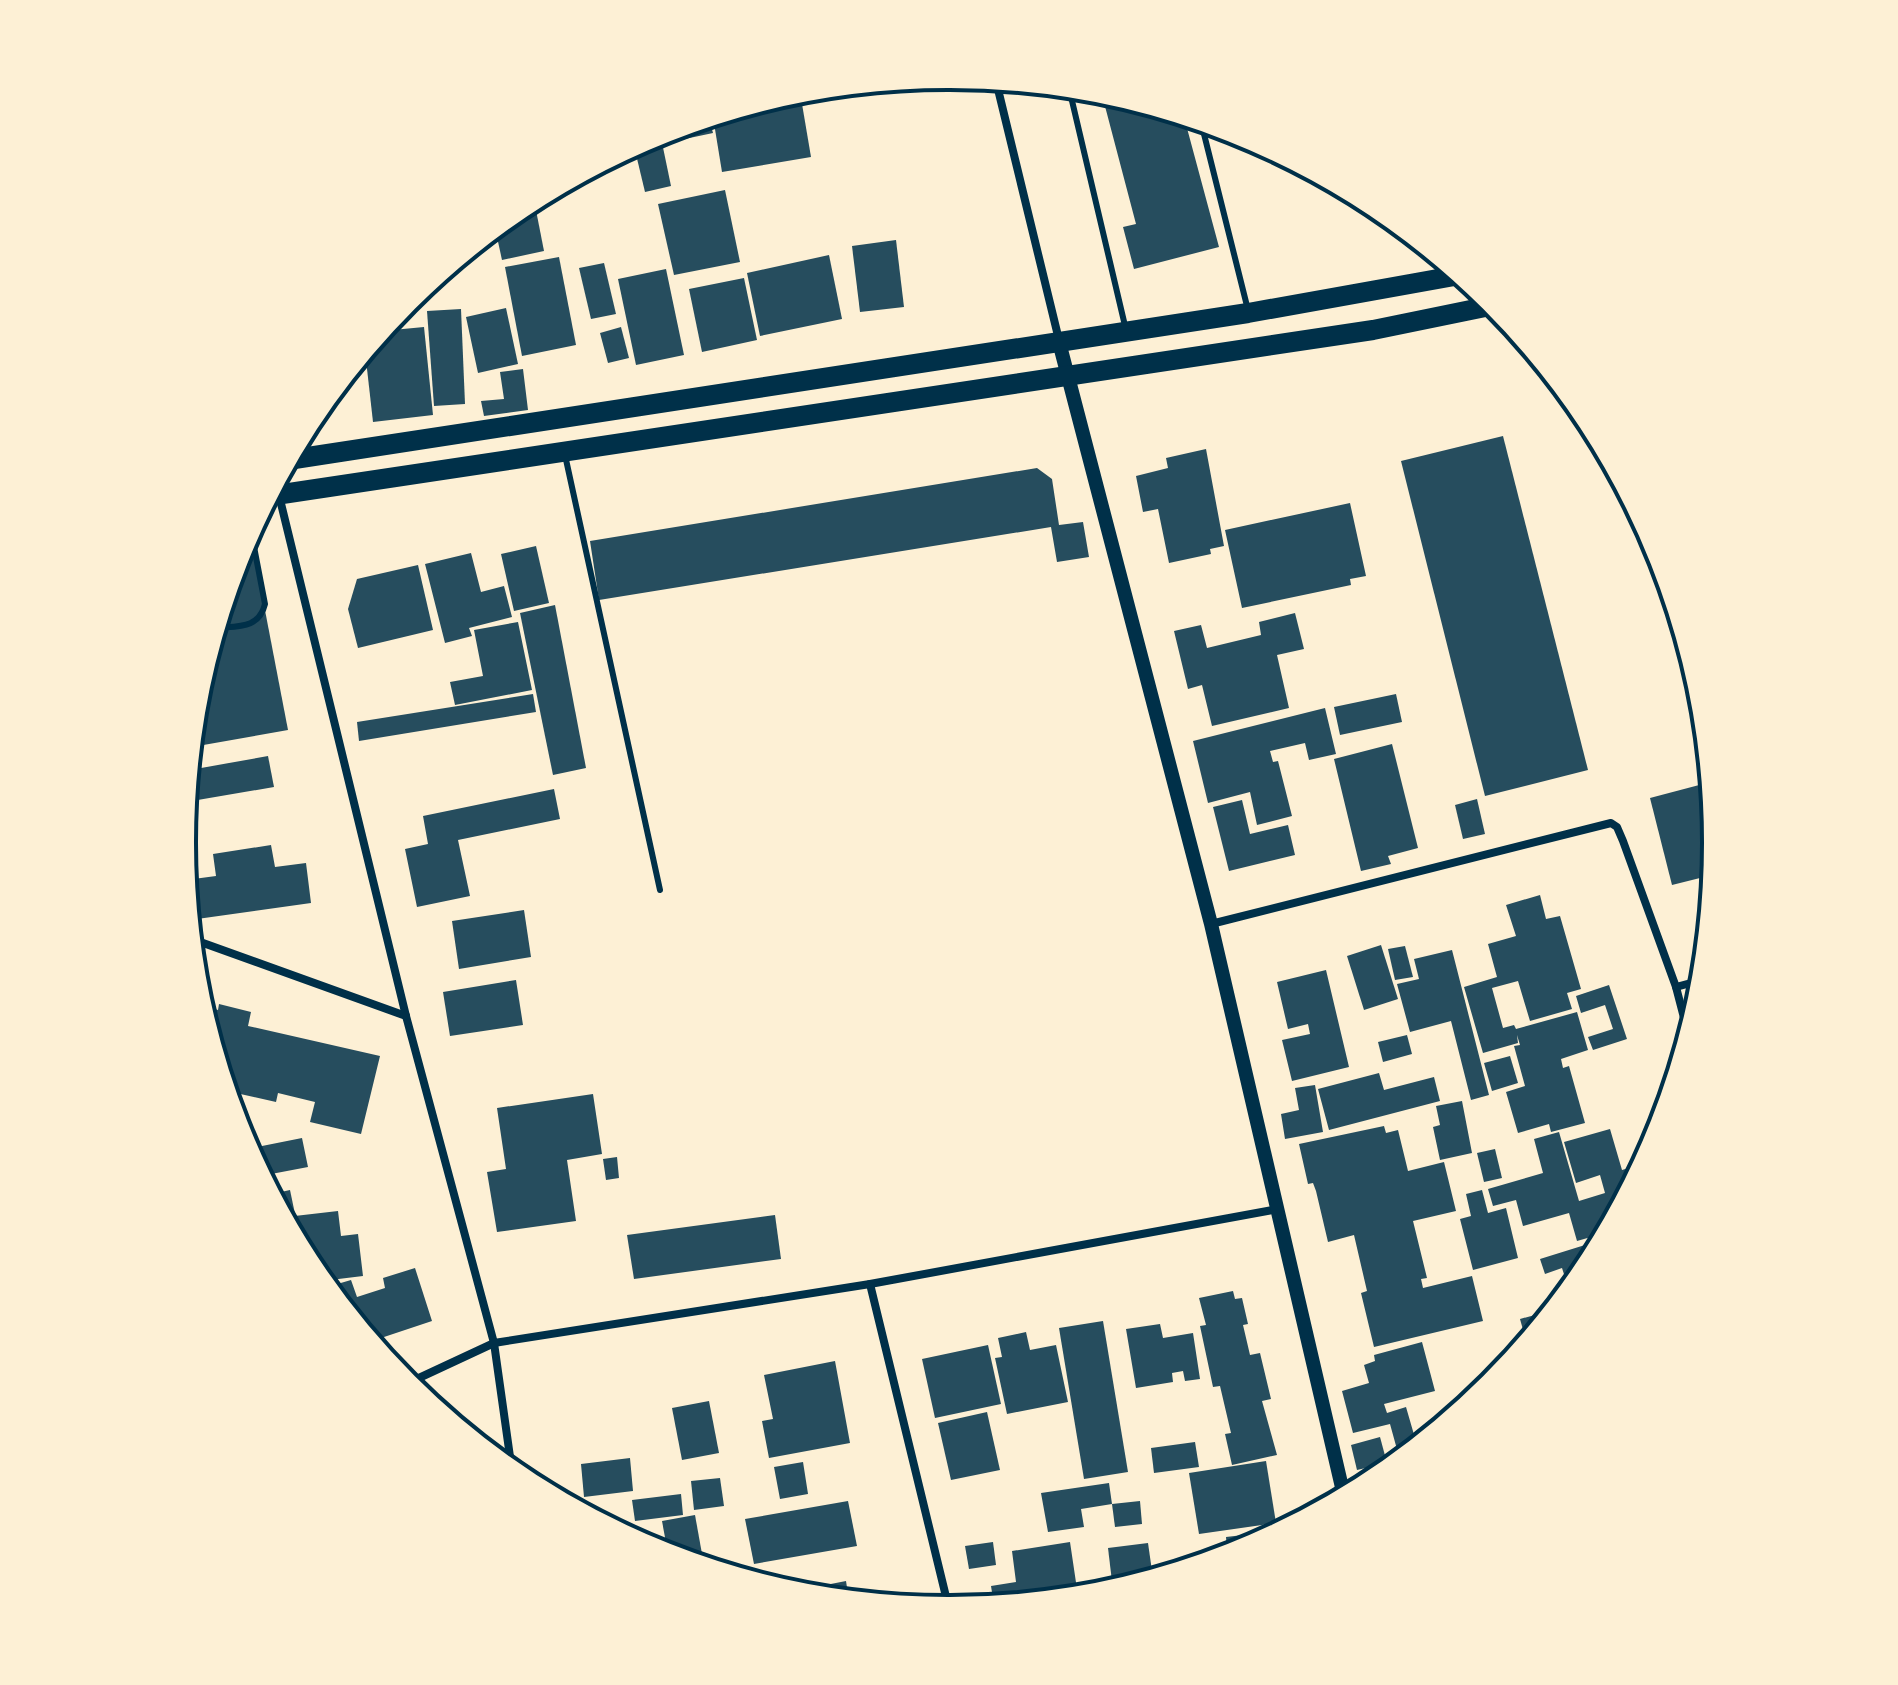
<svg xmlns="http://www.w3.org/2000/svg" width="1898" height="1685" font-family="Barlow,sans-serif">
<rect width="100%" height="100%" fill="#fdf0d5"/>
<g fill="#264d5e">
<path d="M1101,91L1184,117L1219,247L1134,269L1123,227L1136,224Z"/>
<path d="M801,98L811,157L722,172L713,117L745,107Z"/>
<path d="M709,118L713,133L680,140L678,128Z"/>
<path d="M660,133L671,186L645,192L634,146Z"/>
<path d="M725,190L740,262L674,275L658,204Z"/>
<path d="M534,200L544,251L502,260L495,228Z"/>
<path d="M896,240L904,307L860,312L852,246Z"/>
<path d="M829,255L842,319L760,336L747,273Z"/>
<path d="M559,257L576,345L522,356L505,267Z"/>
<path d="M604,263L616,314L591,319L579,268Z"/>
<path d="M666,269L684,355L636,365L618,279Z"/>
<path d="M744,278L757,340L702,352L689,289Z"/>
<path d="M506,308L518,364L478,373L466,317Z"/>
<path d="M461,309L465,404L434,406L427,311Z"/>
<path d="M424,327L433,415L373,422L365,351L382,331Z"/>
<path d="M621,327L629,358L608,363L600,333Z"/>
<path d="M523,369L528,410L484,416L481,401L504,399L500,372Z"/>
<path d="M1503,436L1588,770L1485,796L1401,461Z"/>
<path d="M1206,449L1224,546L1210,549L1211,554L1169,563L1158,509L1143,512L1136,476L1168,468L1166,458Z"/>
<path d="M1037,468L1052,479L1059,525L1083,522L1089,557L1057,562L1051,527L599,600L590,541Z"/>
<path d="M1350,503L1366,576L1350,579L1351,585L1242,608L1225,530Z"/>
<path d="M536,546L549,603L514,611L501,554Z"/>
<path d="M254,553L288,730L192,747L197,693L239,556Z"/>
<path d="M471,553L481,592L504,586L512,617L469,628L472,636L445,643L425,564Z"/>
<path d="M418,565L433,630L358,648L348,609L357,579Z"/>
<path d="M555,605L586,768L553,775L520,613Z"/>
<path d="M1295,613L1304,649L1277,655L1289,708L1212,726L1202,685L1188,689L1174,631L1201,625L1207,648L1261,635L1259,622Z"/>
<path d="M518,622L532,690L455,705L450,682L483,676L474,630Z"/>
<path d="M533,694L536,712L359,741L357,722Z"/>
<path d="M1396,694L1402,722L1340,735L1334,707Z"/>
<path d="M1325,708L1336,754L1309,760L1305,743L1270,751L1273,762L1278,761L1292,816L1257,825L1250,792L1208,803L1193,741Z"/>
<path d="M1392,744L1418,848L1388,856L1391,864L1361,871L1334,759Z"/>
<path d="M268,756L274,787L186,802L190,770Z"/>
<path d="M1703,784L1714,829L1712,875L1672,885L1650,798Z"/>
<path d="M554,789L560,819L458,840L470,896L417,907L405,849L428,844L423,816Z"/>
<path d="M1477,799L1485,834L1463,839L1455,805Z"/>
<path d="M1242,800L1250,834L1288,825L1295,855L1229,871L1213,807Z"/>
<path d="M271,845L275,867L306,863L311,903L190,920L186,880L216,876L213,854Z"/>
<path d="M1540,895L1546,919L1560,916L1581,989L1567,993L1572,1009L1530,1021L1518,981L1492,988L1503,1028L1514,1025L1516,1029L1577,1012L1588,1050L1561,1059L1563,1068L1569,1066L1585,1123L1551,1132L1549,1124L1518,1133L1506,1092L1525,1086L1514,1046L1520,1045L1517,1035L1518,1043L1483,1053L1464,987L1497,977L1488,944L1516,936L1506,905Z"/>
<path d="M524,910L531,957L459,969L452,921Z"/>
<path d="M1381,945L1398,999L1364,1010L1347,956Z"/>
<path d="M1405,946L1413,977L1395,980L1388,949Z"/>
<path d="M1452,950L1489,1095L1471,1100L1451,1021L1410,1032L1397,984L1419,979L1414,959Z"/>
<path d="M1326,970L1349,1067L1292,1081L1282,1040L1310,1034L1308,1024L1288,1029L1277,982Z"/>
<path d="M516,980L523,1025L450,1036L443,992Z"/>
<path d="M1609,985L1627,1039L1593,1050L1588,1037L1613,1029L1605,1005L1581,1013L1576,996Z"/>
<path d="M219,1004L251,1012L248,1026L380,1056L361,1134L310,1122L315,1102L278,1093L276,1102L227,1091L201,1005L218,1010Z"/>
<path d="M1407,1035L1412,1054L1383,1062L1378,1042Z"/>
<path d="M1510,1056L1518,1083L1492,1091L1484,1063Z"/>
<path d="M1379,1073L1384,1090L1434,1077L1440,1101L1329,1130L1318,1089Z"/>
<path d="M1315,1085L1323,1132L1285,1139L1281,1114L1299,1110L1295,1088Z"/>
<path d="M593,1094L602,1154L567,1160L576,1221L497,1232L487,1172L506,1169L497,1108Z"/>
<path d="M1462,1101L1472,1153L1440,1160L1433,1127L1440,1125L1436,1106Z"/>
<path d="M1384,1126L1386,1133L1398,1130L1408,1171L1444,1162L1456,1211L1413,1221L1427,1278L1421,1279L1423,1288L1472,1276L1483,1321L1374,1347L1361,1293L1367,1291L1354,1235L1328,1242L1316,1191L1313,1183L1308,1184L1299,1144Z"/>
<path d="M1610,1129L1622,1170L1642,1164L1605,1233L1577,1241L1569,1213L1523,1226L1516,1200L1493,1206L1488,1189L1543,1173L1534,1139L1559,1132L1579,1201L1605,1193L1600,1175L1576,1183L1564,1142Z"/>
<path d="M302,1138L308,1167L266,1175L267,1186L260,1171L257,1147Z"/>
<path d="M1495,1149L1502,1178L1484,1182L1477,1153Z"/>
<path d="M617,1157L619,1178L606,1180L603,1159Z"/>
<path d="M290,1190L295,1214L284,1216L272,1194Z"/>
<path d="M1482,1190L1488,1213L1506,1208L1518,1258L1473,1270L1460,1219L1471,1216L1466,1194Z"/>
<path d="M338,1211L341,1236L358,1234L363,1276L322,1281L286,1217Z"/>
<path d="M775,1215L781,1259L634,1279L627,1235Z"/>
<path d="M1601,1240L1586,1269L1569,1290L1562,1268L1545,1274L1540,1259Z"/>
<path d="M415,1268L432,1321L372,1341L327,1287L351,1280L357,1297L385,1288L383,1278Z"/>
<path d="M1233,1291L1235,1299L1242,1298L1248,1324L1243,1325L1250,1355L1260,1353L1271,1399L1262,1401L1277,1455L1232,1465L1225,1434L1231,1433L1220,1386L1213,1387L1200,1326L1206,1325L1199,1298Z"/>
<path d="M1553,1310L1531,1336L1525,1337L1520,1319Z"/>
<path d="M1103,1321L1128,1472L1084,1479L1059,1328Z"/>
<path d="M1160,1324L1163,1338L1193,1333L1200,1379L1185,1381L1183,1371L1172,1373L1173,1382L1136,1388L1126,1329Z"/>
<path d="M1026,1332L1030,1350L1056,1345L1068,1402L1007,1414L995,1358L1002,1357L998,1338Z"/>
<path d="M1422,1342L1435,1391L1384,1404L1387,1413L1406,1407L1417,1445L1398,1453L1390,1424L1353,1433L1342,1391L1369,1383L1364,1365L1375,1361L1374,1355Z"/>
<path d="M988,1345L1001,1404L935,1418L922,1359Z"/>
<path d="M835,1361L850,1443L769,1458L762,1421L773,1419L764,1375Z"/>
<path d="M709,1401L719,1453L682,1460L672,1408Z"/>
<path d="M987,1412L1000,1470L951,1480L938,1423Z"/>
<path d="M1380,1437L1387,1463L1357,1470L1351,1445Z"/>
<path d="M1195,1442L1199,1467L1154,1473L1151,1448Z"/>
<path d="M630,1458L633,1491L584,1497L581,1464Z"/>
<path d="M1266,1461L1276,1523L1199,1534L1189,1473Z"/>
<path d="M803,1462L808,1494L780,1499L774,1467Z"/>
<path d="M720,1478L724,1506L694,1510L691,1481Z"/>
<path d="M1109,1483L1112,1504L1081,1509L1084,1527L1048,1532L1041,1493Z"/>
<path d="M681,1494L683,1515L635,1521L632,1500Z"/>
<path d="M848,1501L857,1546L754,1564L745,1519Z"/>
<path d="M1140,1501L1142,1524L1115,1527L1112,1504Z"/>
<path d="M695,1515L704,1565L668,1554L662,1521Z"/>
<path d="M1269,1532L1270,1536L1242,1551L1192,1566L1190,1555L1227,1550L1226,1537Z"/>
<path d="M993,1542L996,1565L969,1569L965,1546Z"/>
<path d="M1070,1542L1078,1596L994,1605L991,1586L1016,1582L1012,1551Z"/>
<path d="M1148,1543L1153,1578L1113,1590L1108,1548Z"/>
<path d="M846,1581L848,1594L864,1591L866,1601L790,1592Z"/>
</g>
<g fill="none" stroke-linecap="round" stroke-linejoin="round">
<g stroke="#003049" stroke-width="6">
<path d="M1069,88L1126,330"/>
<path d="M1201,122L1248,310"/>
<path d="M565,455L660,890"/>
<path d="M217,628C238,626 259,629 265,604L251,531"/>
</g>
<g stroke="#003049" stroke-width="8">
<path d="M996,81L1059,340"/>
<path d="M276,483L406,1016L494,1343L512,1471"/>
<path d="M1211,924L1611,823L1617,827L1623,841L1676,987L1688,1033"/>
<path d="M192,939L406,1016"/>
<path d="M1676,987L1702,980"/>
<path d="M870,1284L949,1609"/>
<path d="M406,1384L494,1343L870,1284L1278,1209"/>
</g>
<path stroke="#003049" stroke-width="14" d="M1059,342L1211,924L1344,1496"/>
<g stroke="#003049" stroke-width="20">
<path d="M288,460L1248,313L1460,275"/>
<path d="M269,496L1373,330L1495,305"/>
</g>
</g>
<path d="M0 0H1898V1685H0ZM948 90H950A752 752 0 0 1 1702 842V843A752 752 0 0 1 950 1595H948A752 752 0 0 1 196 843V842A752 752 0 0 1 948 90Z" fill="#fdf0d5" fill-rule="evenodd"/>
<path fill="none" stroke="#003049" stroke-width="4" d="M948 90H950A752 752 0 0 1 1702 842V843A752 752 0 0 1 950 1595H948A752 752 0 0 1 196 843V842A752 752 0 0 1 948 90Z"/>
</svg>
